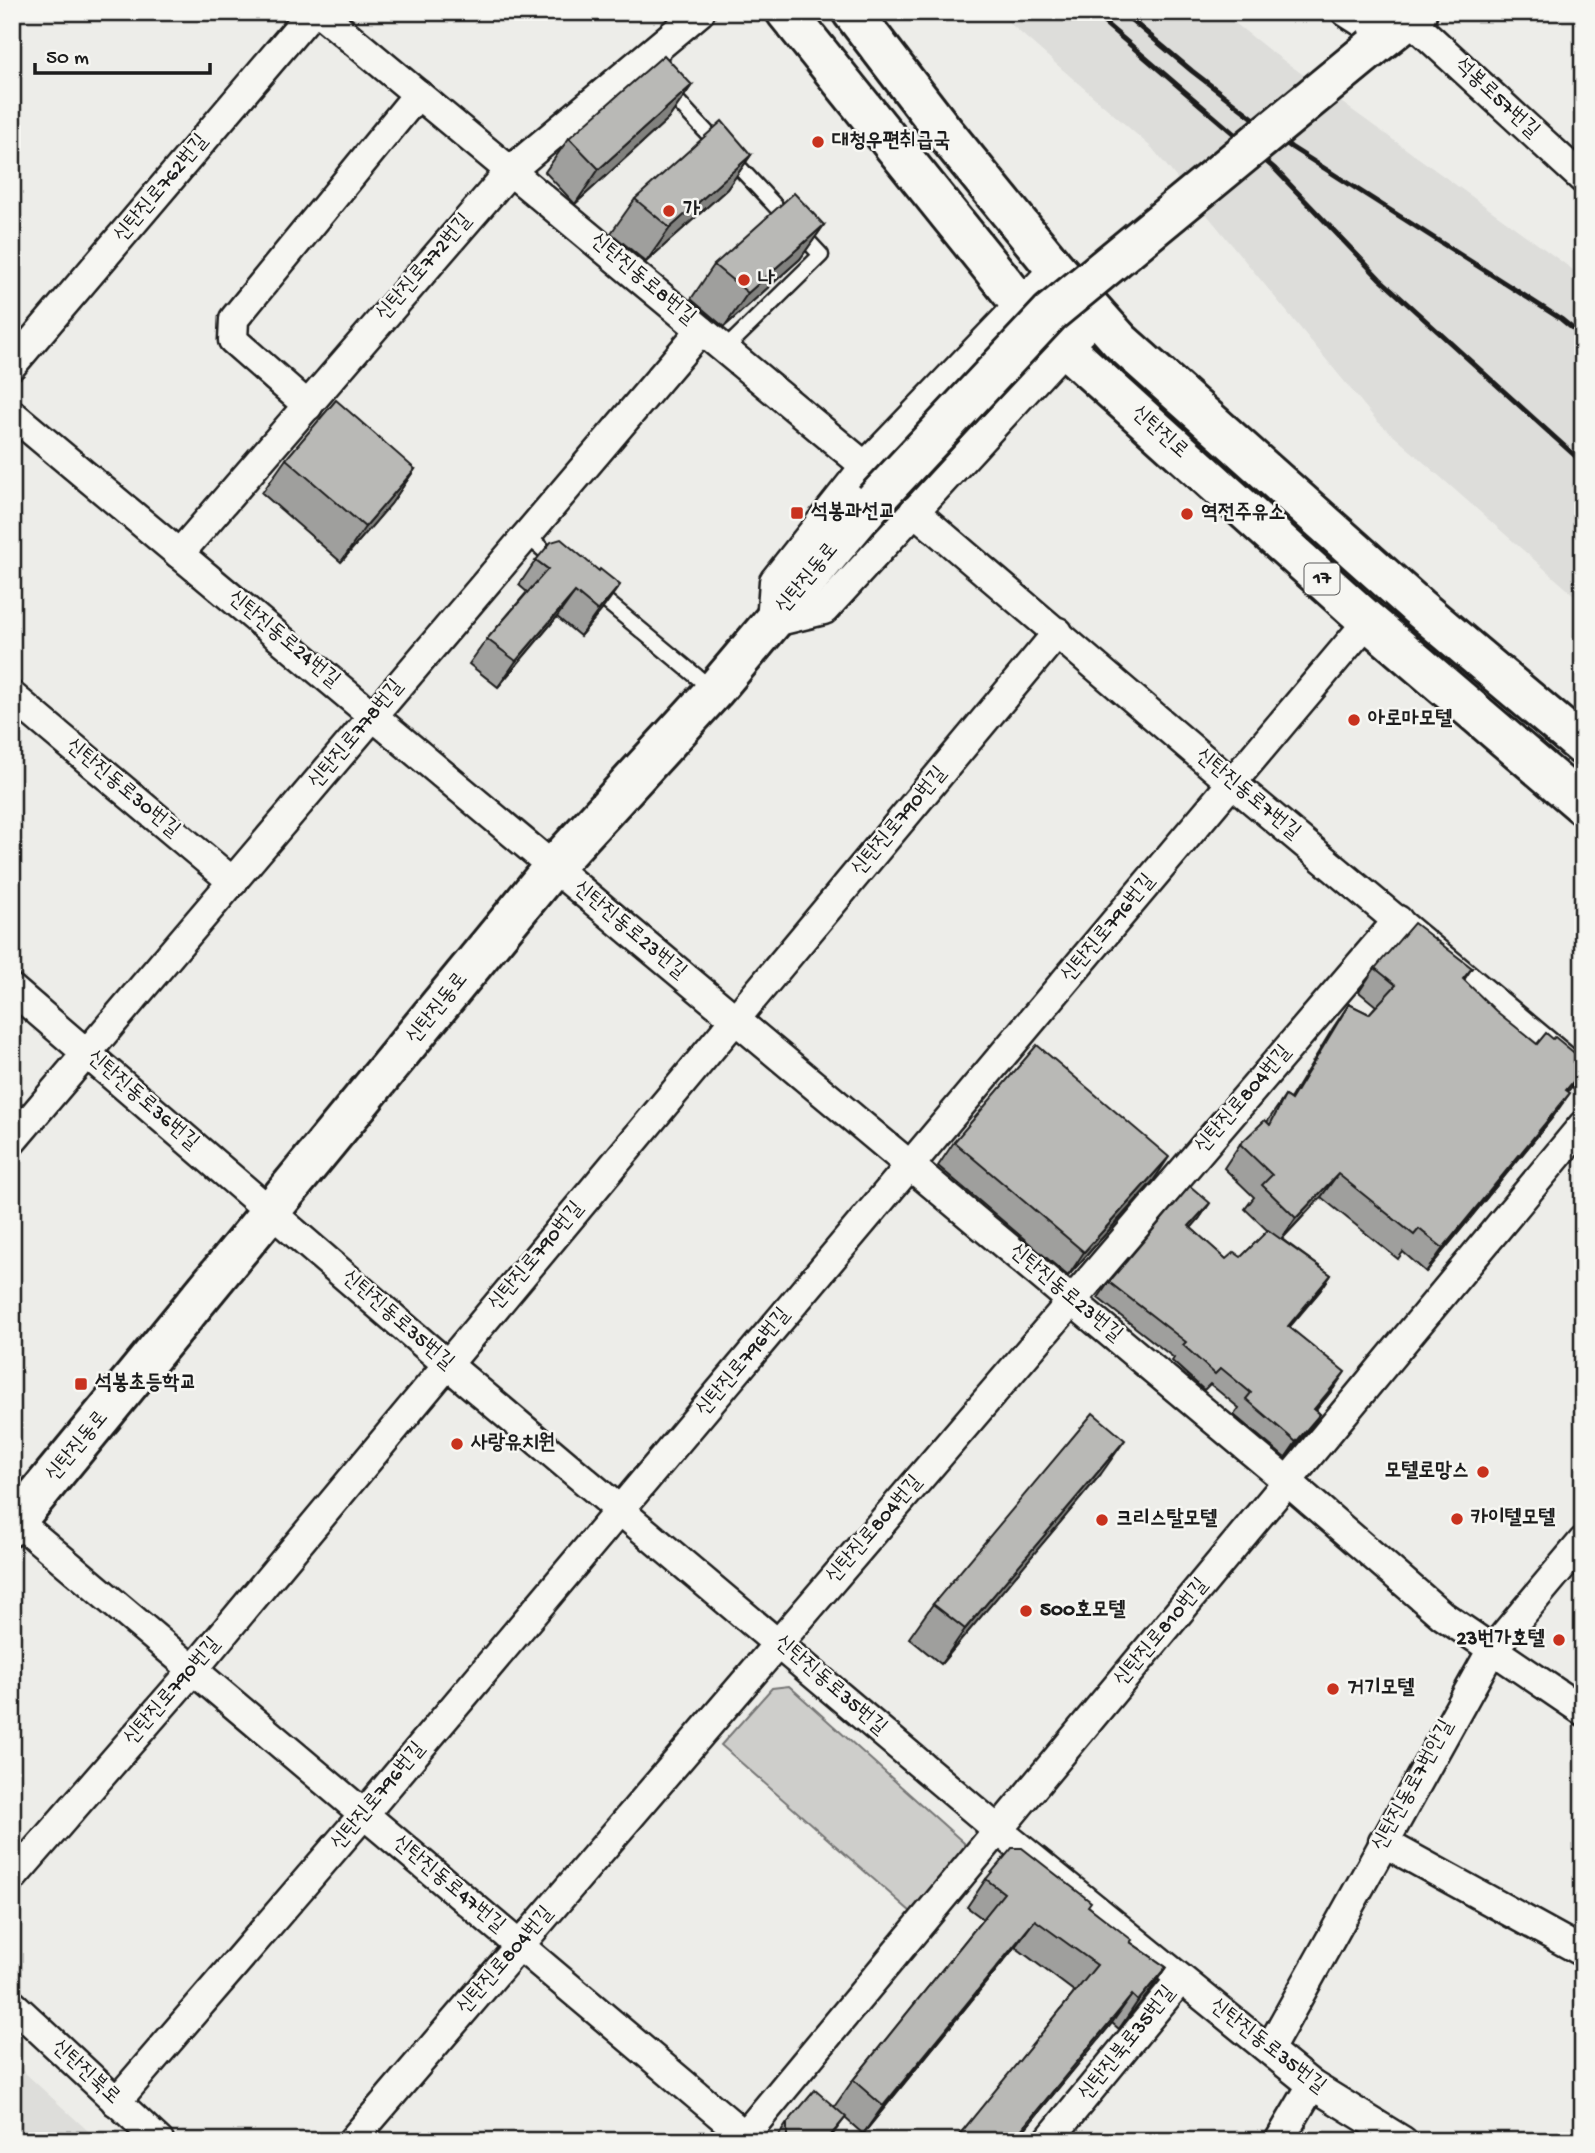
<svg xmlns="http://www.w3.org/2000/svg" width="1595" height="2153" font-family="'Gochi Hand','Poor Story',sans-serif">
<rect width="100%" height="100%" fill="#edede9"/>
<filter id="ink" filterUnits="userSpaceOnUse"><feTurbulence type="fractalNoise" baseFrequency=".0143" numOctaves="2"/><feDisplacementMap in="SourceGraphic" scale="14" xChannelSelector="R" yChannelSelector="G"/><feConvolveMatrix kernelMatrix="1 2 1 2 8 2 1 2 1" color-interpolation-filters="sRGB"/></filter>
<g filter="url(#ink)">
<g fill="#ddddda">
<path d="M997,12H1221L1269,50L1583,277V603L1377,421L1152,148Z"/>
<path d="M12,2061L99,2141H12Z"/>
</g>
<path fill="#cececb" stroke="#757574" stroke-width="2" d="M789,1686L964,1843L965,1863L919,1919L721,1745L772,1688Z"/>
<g fill="none" stroke-linecap="round" stroke-linejoin="round">
<g stroke="#1c1c1c" stroke-width="19">
<g id="service">
<path d="M668,91L821,255L725,349"/>
<path d="M527,536L559,563"/>
<path d="M594,591L713,690"/>
</g>
</g>
<g stroke="#1c1c1c" stroke-width="33">
<g id="minor">
<path d="M319,12L865,466"/>
<path d="M1346,12L1385,37"/>
<path d="M1409,19L1583,179"/>
<path d="M1055,268L865,466L774,581L771,623L824,610L1065,348L1098,316"/>
<path d="M12,365L312,12"/>
<path d="M308,406L233,340L234,319L418,94"/>
<path d="M12,414L1287,1481L1442,1615L1583,1711"/>
<path d="M914,511L1232,783L1583,1076"/>
<path d="M179,554L510,171L700,12"/>
<path d="M12,696L233,882"/>
<path d="M12,989L448,1365L998,1830L1312,2085L1403,2141"/>
<path d="M12,1141L701,330"/>
<path d="M12,1517L751,2141"/>
<path d="M1383,1842L1583,1952"/>
<path d="M12,1878L193,1670L1058,632"/>
<path d="M12,2004L159,2141"/>
<path d="M1270,2048L1491,1651L1583,1541"/>
<path d="M116,2102L364,1814L1368,621"/>
<path d="M352,2141L1398,920"/>
<path d="M740,2141L1583,1125"/>
<path d="M1048,2141L1180,1980"/>
<path d="M1279,2141L1312,2085"/>
</g>
</g>
<g stroke="#1c1c1c" stroke-width="44">
<g id="secondary">
<path d="M1373,47L1417,12"/>
<path d="M12,1526L553,867L714,691L874,501"/>
</g>
</g>
<g stroke="#1c1c1c" stroke-width="44">
<g id="primary">
<path d="M786,12L1020,303L1065,348L1368,621L1583,805"/>
<path d="M852,12L945,133L1055,268L1120,341L1418,607L1583,746"/>
</g>
</g>
<use href="#service" stroke="#f6f6f2" stroke-width="14"/>
<use href="#minor" stroke="#f6f6f2" stroke-width="28"/>
<use href="#secondary" stroke="#f6f6f2" stroke-width="38"/>
<use href="#primary" stroke="#f6f6f2" stroke-width="38"/>
<g stroke="#1c1c1c" stroke-width="5">
<path d="M1092,12L1275,169L1380,279L1583,463"/>
<path d="M1122,12L1192,71L1291,147L1561,319L1583,337"/>
</g>
<g stroke="#1c1c1c" stroke-width="44" stroke-linecap="butt">
<path id="secondary-bridge" d="M874,501L1050,313L1373,47"/>
</g>
<use href="#secondary-bridge" stroke="#f6f6f2" stroke-width="38"/>
</g>
<g fill="#9f9f9d" stroke="#1c1c1c" stroke-width="2">
<path d="M692,85L668,119L575,204L545,172L569,138Z"/>
<path d="M751,155L727,189L646,262L611,233L635,199Z"/>
<path d="M824,225L800,259L724,327L691,299L714,265Z"/>
<path d="M286,459L415,469L391,504L341,562L262,493Z"/>
<path d="M536,560L602,610L580,636L557,617L498,687L469,664L487,639L527,592L519,585Z"/>
<path d="M1375,968H1472L1464,980L1568,1091L1553,1117L1426,1272L1403,1252L1398,1259L1321,1197L1282,1239L1331,1275L1320,1291L1289,1327L1334,1388L1316,1410L1320,1414L1309,1430L1285,1458L1234,1415L1239,1408L1210,1384L1204,1390L1172,1361L1174,1358L1098,1298L1109,1282L1210,1203L1199,1219L1191,1228L1226,1259L1241,1257L1268,1231L1245,1209L1254,1197L1224,1168L1240,1144L1267,1122L1285,1096L1290,1099L1333,1028L1349,1004L1369,1014L1376,1006L1359,992Z"/>
<path d="M954,1142L1153,1181L1068,1276L938,1166Z"/>
<path d="M1101,1474L941,1664L909,1638L933,1604Z"/>
<path d="M986,1879L1088,1906L1130,1942L1166,1967L1147,1995L1119,2029L1112,2023L1015,2141H955L1075,1992L1015,1947L863,2134L845,2118L828,2141H779V2135L787,2123L834,2107L853,2080L983,1919L967,1907Z"/>
</g>
<g fill="#82827f" stroke="#1c1c1c" stroke-width="2">
<path d="M692,85L668,119L575,204L599,169Z"/>
<path d="M751,155L727,189L646,262L670,228Z"/>
<path d="M824,225L800,259L724,327L748,293Z"/>
<path d="M415,469L391,504L341,562L365,527Z"/>
<path d="M620,585L602,610L580,636L598,611Z"/>
<path d="M575,592L557,617L498,687L516,661Z"/>
<path d="M1583,1070L1570,1089L1549,1114L1566,1090Z"/>
<path d="M1570,1093L1553,1117L1426,1272L1443,1248Z"/>
<path d="M1169,1157L1153,1181L1068,1276L1084,1252Z"/>
<path d="M1338,1174L1321,1197L1279,1242L1296,1218Z"/>
<path d="M1210,1203L1199,1219L1178,1242L1189,1226Z"/>
<path d="M1331,1275L1320,1291L1277,1342L1288,1326Z"/>
<path d="M1345,1372L1334,1388L1303,1425L1314,1409Z"/>
<path d="M1320,1414L1309,1430L1285,1458L1296,1442Z"/>
<path d="M1125,1440L1101,1474L941,1664L965,1629Z"/>
<path d="M1035,1920L1015,1947L863,2134L883,2106Z"/>
<path d="M1166,1967L1147,1995L1119,2029L1138,2001Z"/>
<path d="M1132,1995L1112,2023L1015,2141H1012Z"/>
</g>
<g fill="#b9b9b6" stroke="#1c1c1c" stroke-width="2">
<path d="M664,55L692,85L599,169L569,138Z"/>
<path d="M722,121L751,155L670,228L635,199Z"/>
<path d="M794,193L824,225L748,293L714,265Z"/>
<path d="M336,400L415,469L365,527L286,459Z"/>
<path d="M561,539L599,571L600,569L620,585L598,611L575,592L516,661L487,639L548,569L536,560L551,542Z"/>
<path d="M1414,923L1472,968L1463,979L1496,1011L1537,1044L1546,1033L1553,1039L1555,1037L1583,1060V1070L1566,1090L1570,1093L1443,1248L1419,1229L1414,1235L1338,1174L1296,1218L1262,1185L1272,1175L1240,1144L1265,1120L1270,1125L1285,1096L1291,1100L1349,1004L1369,1014L1396,985L1375,968Z"/>
<path d="M1037,1045L1169,1157L1084,1252L954,1142Z"/>
<path d="M1190,1186L1210,1203L1189,1226L1226,1259L1234,1252L1241,1257L1268,1230L1331,1275L1288,1326L1345,1372L1314,1409L1320,1414L1296,1442L1246,1399L1251,1393L1221,1368L1215,1374L1183,1345L1186,1342L1109,1282Z"/>
<path d="M1093,1413L1125,1440L965,1629L933,1604Z"/>
<path d="M1012,1848H1022L1091,1902L1088,1906L1132,1940L1130,1942L1166,1967L1138,2001L1132,1995L1012,2141H965L959,2135L1097,1965L1035,1920L883,2106L853,2080L1004,1893L986,1879Z"/>
<path d="M815,2090L846,2117L826,2141H787V2123Z"/>
</g>
</g>
<g fill="#c8321e" stroke="#f6f6f2" stroke-width="2.5">
<circle cx="818" cy="142" r="7"/>
<circle cx="669" cy="211" r="7"/>
<circle cx="744" cy="280" r="7"/>
<rect x="790" y="506" width="14" height="14" rx="3.5"/>
<circle cx="1187" cy="514" r="7"/>
<circle cx="1354" cy="720" r="7"/>
<rect x="74" y="1377" width="14" height="14" rx="3.5"/>
<circle cx="457" cy="1444" r="7"/>
<circle cx="1483" cy="1472" r="7"/>
<circle cx="1457" cy="1519" r="7"/>
<circle cx="1102" cy="1520" r="7"/>
<circle cx="1026" cy="1611" r="7"/>
<circle cx="1559" cy="1640" r="7"/>
<circle cx="1333" cy="1689" r="7"/>
</g>
<g text-anchor="middle" dominant-baseline="central" stroke-width="5" stroke-linejoin="round" paint-order="stroke">
<rect fill="#f6f6f2" stroke="#5d5d5c" stroke-width="2" x="1304.5" y="563.5" width="35" height="31" rx="5"/>
<g font-size="19" font-weight="bold" fill="#1c1c1c">
<text x="1322" y="579">17</text>
</g>
<g font-size="21" fill="#1c1c1c" stroke="#f6f6f2">
<text transform="translate(1496 99) rotate(43)">석봉로57번길</text>
<text transform="translate(162 189) rotate(-50)">신탄진로762번길</text>
<text transform="translate(425 268) rotate(-49)">신탄진로772번길</text>
<text transform="translate(642 280) rotate(40)">신탄진동로8번길</text>
<text transform="translate(1159 433) rotate(42)">신탄진로</text>
<text transform="translate(808 579) rotate(-50)">신탄진동로</text>
<text transform="translate(283 640) rotate(40)">신탄진동로24번길</text>
<text transform="translate(357 735) rotate(-50)">신탄진로778번길</text>
<text transform="translate(122 789) rotate(40)">신탄진동로30번길</text>
<text transform="translate(1247 795) rotate(40)">신탄진동로7번길</text>
<text transform="translate(900 822) rotate(-50)">신탄진로790번길</text>
<text transform="translate(1109 929) rotate(-50)">신탄진로796번길</text>
<text transform="translate(629 931) rotate(40)">신탄진동로23번길</text>
<text transform="translate(438 1009) rotate(-51)">신탄진동로</text>
<text transform="translate(1244 1100) rotate(-49)">신탄진로804번길</text>
<text transform="translate(142 1101) rotate(41)">신탄진동로36번길</text>
<text transform="translate(537 1257) rotate(-50)">신탄진로790번길</text>
<text transform="translate(1065 1294) rotate(40)">신탄진동로23번길</text>
<text transform="translate(397 1321) rotate(41)">신탄진동로35번길</text>
<text transform="translate(744 1363) rotate(-50)">신탄진로796번길</text>
<text transform="translate(78 1447) rotate(-50)">신탄진동로</text>
<text transform="translate(875 1530) rotate(-49)">신탄진로804번길</text>
<text transform="translate(1162 1633) rotate(-50)">신탄진로810번길</text>
<text transform="translate(830 1686) rotate(41)">신탄진동로35번길</text>
<text transform="translate(173 1692) rotate(-49)">신탄진로790번길</text>
<text transform="translate(1414 1786) rotate(-61)">신탄진동로7번안길</text>
<text transform="translate(379 1797) rotate(-50)">신탄진로796번길</text>
<text transform="translate(448 1885) rotate(40)">신탄진동로47번길</text>
<text transform="translate(506 1961) rotate(-49)">신탄진로804번길</text>
<text transform="translate(1128 2044) rotate(-51)">신탄진북로35번길</text>
<text transform="translate(1267 2047) rotate(38)">신탄진동로35번길</text>
<text transform="translate(85 2073) rotate(43)">신탄진북로</text>
</g>
<g font-size="21" font-weight="bold" fill="#1c1c1c" stroke="#f6f6f2" text-anchor="start">
<text x="832" y="142">대청우편취급국</text>
<text x="683" y="211">가</text>
<text x="758" y="280">나</text>
<text x="811" y="513">석봉과선교</text>
<text x="1201" y="514">역전주유소</text>
<text x="1368" y="720">아로마모텔</text>
<text x="95" y="1384">석봉초등학교</text>
<text x="471" y="1444">사랑유치원</text>
<text x="1469" y="1472" text-anchor="end">모텔로망스</text>
<text x="1471" y="1519">카이텔모텔</text>
<text x="1116" y="1520">크리스탈모텔</text>
<text x="1040" y="1611">500호모텔</text>
<text x="1545" y="1640" text-anchor="end">23번가호텔</text>
<text x="1347" y="1689">거기모텔</text>
</g>
</g>
<rect width="1595" height="2153" fill="none" stroke="#f6f6f2" stroke-width="42"/>
<rect x="21" y="21" width="1553" height="2111" fill="none" stroke="#1c1c1c" stroke-width="2.5" filter="url(#ink)"/>
<path d="M35 63v10h175v-10" fill="none" stroke="#1c1c1c" stroke-width="3.5"/>
<text x="46" y="63" font-size="21" fill="#1c1c1c" stroke="#f6f6f2" stroke-width="5" paint-order="stroke">50 m</text>
</svg>
